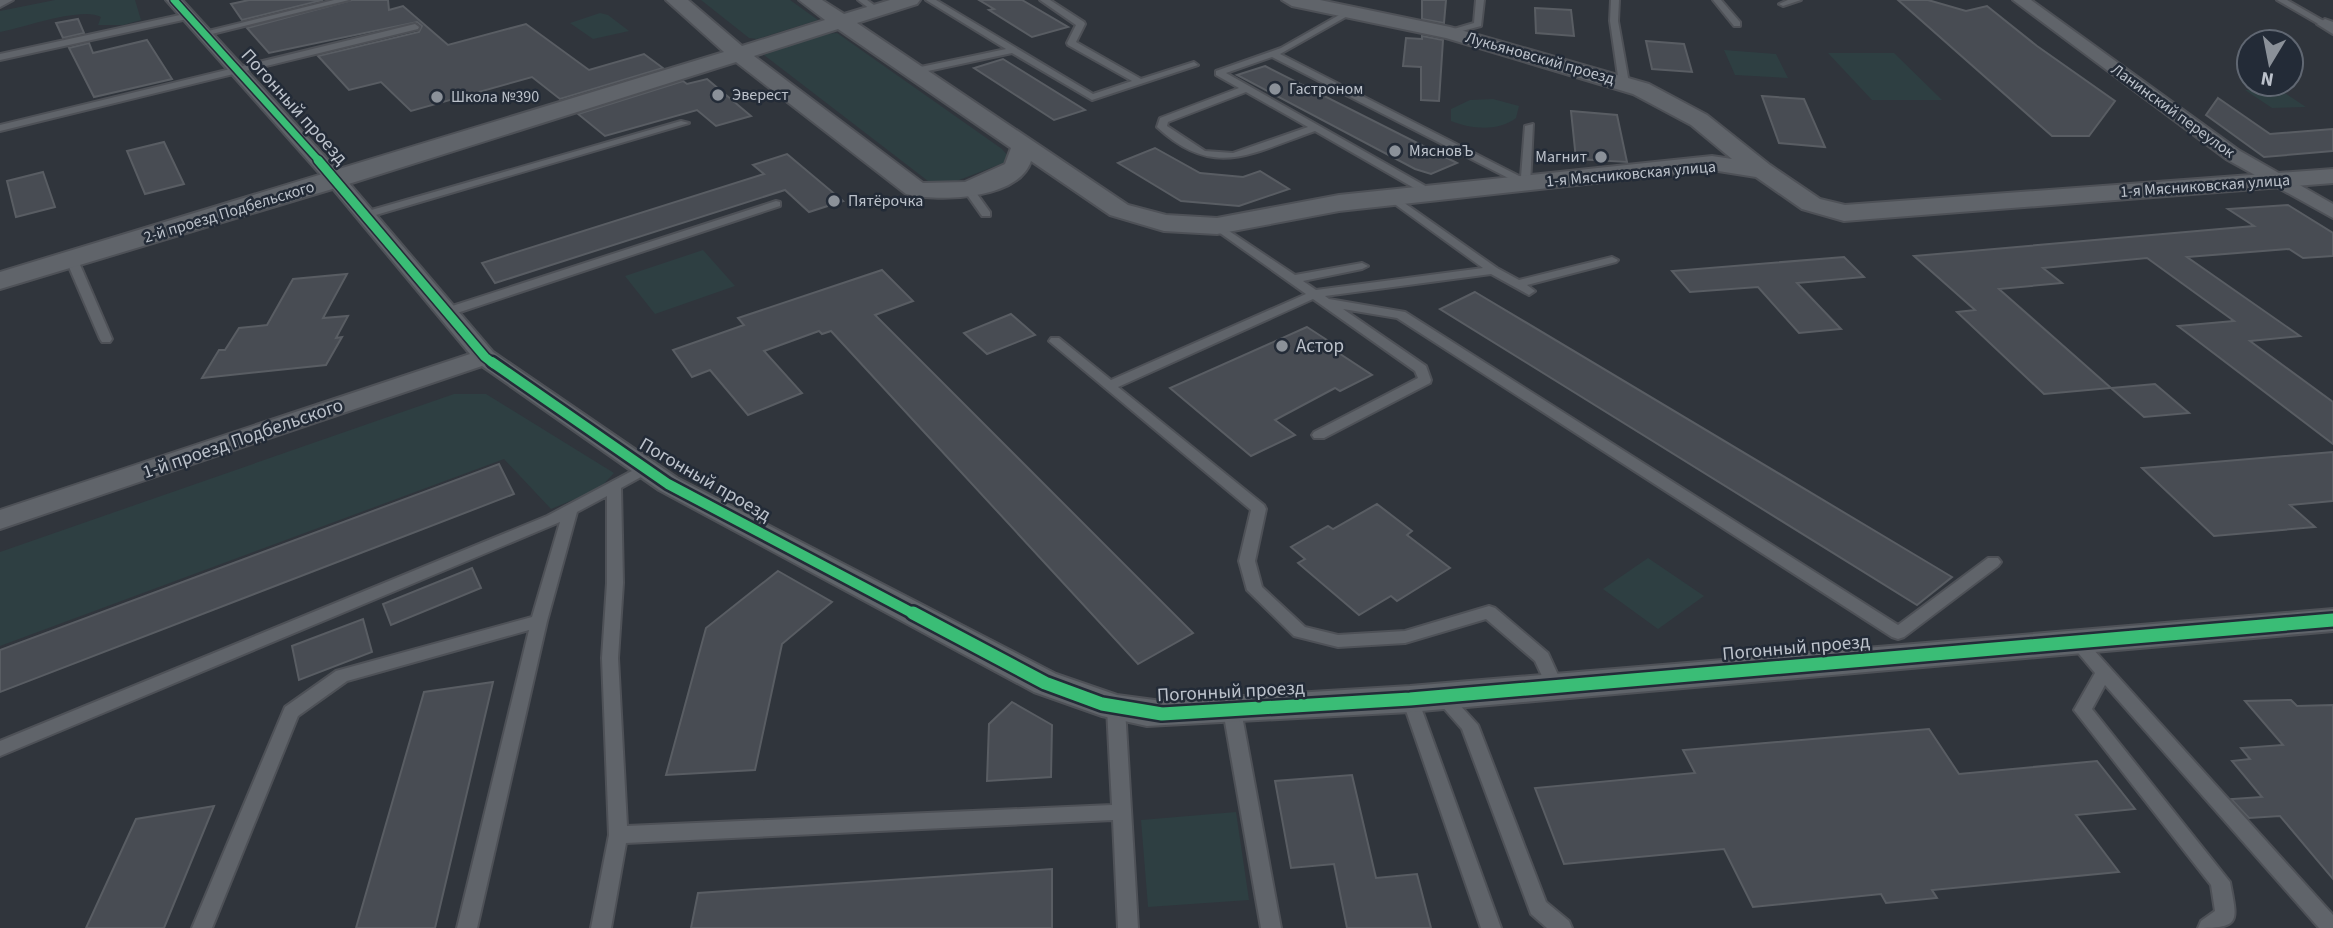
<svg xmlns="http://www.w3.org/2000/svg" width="2333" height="928" font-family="'Source Sans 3',sans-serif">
<rect width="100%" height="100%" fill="#30353c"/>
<g fill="#2e3f42">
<path d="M55,0H135L141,20L123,25H98L101,17C82,6 23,28 0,32V11Z"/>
<path d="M701,0H790L818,20L757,39L749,38Z"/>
<path d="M600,13L608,15L629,31L593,39L570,23Z"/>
<path d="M837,33L1002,149L1008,156L1006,162L954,182L928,181L764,55L816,35Z"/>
<path d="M1724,50L1776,54L1788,78L1735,75Z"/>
<path d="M1828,53H1894L1942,100H1872Z"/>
<path d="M2279,89L2306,107L2272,108L2245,90Z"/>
<path d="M1493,99L1519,106L1516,118C1497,132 1472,129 1451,121V109L1470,100Z"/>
<path d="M703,250L735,286L655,314L625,276Z"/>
<path d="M454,394H486L614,473L599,489L551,509L504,459L0,646V552Z"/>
<path d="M1648,558L1704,596L1658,629L1603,589Z"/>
<path d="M1236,812L1249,900L1148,907L1141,820Z"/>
</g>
<g fill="#484c53" stroke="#595d63" stroke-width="2">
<path d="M249,0H323L242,20L231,4Z"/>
<path d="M352,0H388L389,10L403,6L448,45L526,24L589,70L644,54L663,68L560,99L532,77L411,111L381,82L349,90L318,56L419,32L422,26L417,22L269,53L247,28Z"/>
<path d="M979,0H1022L1068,27L1032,37L989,10L994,9Z"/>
<path d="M1422,0H1446L1444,23L1422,19Z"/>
<path d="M1898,0H1928L1966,11L1987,6L2037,46L2115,101L2089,136H2052Z"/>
<path d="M1535,8L1571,10L1574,36L1536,33Z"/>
<path d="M78,19L84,33L63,38L56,23Z"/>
<path d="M1422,36L1443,40L1439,101L1421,100V67L1403,66L1406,38L1422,39Z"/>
<path d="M147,40L172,79L94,97L69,48L89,43L93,53Z"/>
<path d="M1646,41L1684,44L1692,72L1652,69Z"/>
<path d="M1003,59L1085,110L1054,120L974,68Z"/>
<path d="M1265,66L1457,163L1431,174L1415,169L1237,75Z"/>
<path d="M707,79L751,116L716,126L697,110L605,136L578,114L683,81L687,84Z"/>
<path d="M1762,96L1804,99L1825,147L1779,143Z"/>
<path d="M2218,98L2270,134L2333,129V151L2264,157L2206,115Z"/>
<path d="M1571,111L1617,115L1627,162L1576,159Z"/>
<path d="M164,142L184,184L145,194L127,151Z"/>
<path d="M1155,148L1200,173L1243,177L1260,171L1289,189L1239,206L1181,201L1118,163Z"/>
<path d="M787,154L843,201L809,212L785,190L495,283L482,263L764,174L753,165Z"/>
<path d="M43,172L55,207L16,217L7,181Z"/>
<path d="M2288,205L2333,233V256L2303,258L2289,249L2187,257L2300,336L2250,341L2333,402V444L2178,326L2234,321L2147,258L2043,268L2062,283L1999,289L2111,388L2044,394L1957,312L1975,310L1914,256L2254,226L2228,209Z"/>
<path d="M1844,257L1864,277L1797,283L1841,329L1799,333L1758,287L1690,292L1672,271Z"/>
<path d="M882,270L913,301L875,315L1193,633L1138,664L831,331L822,334L819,331L764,351L802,393L748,415L710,370L692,377L673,350L744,325L738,318Z"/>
<path d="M347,274L323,318L348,316L336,338L342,337L326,365L202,378L219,350H225L239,328L267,325L293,279Z"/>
<path d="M1475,292L1952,577L1917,605L1440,309Z"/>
<path d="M1011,314L1035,335L987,354L964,333Z"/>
<path d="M1307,327L1327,340L1325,344L1372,375L1340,391L1335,388L1275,420L1295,435L1251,456L1170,388Z"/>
<path d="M2155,384L2189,413L2144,417L2111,388Z"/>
<path d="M2333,452V501L2290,505L2315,527L2214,536L2142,468Z"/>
<path d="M499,464L514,494L0,692V650Z"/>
<path d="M1377,504L1412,531L1407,535L1450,568L1397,601L1391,596L1359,615L1298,563L1305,559L1291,547L1328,526L1333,529Z"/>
<path d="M472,568L481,588L391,625L383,604Z"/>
<path d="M778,571L832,602L782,644L755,770L666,775L706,628Z"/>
<path d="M363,619L372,652L299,680L292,646Z"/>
<path d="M493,682L435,928H356L424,692Z"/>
<path d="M2291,700L2297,706L2333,705V879L2280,816L2249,818L2231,799L2262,797L2232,761L2250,759L2241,748L2283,745L2245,701Z"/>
<path d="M1012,702L1052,725L1051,777L987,781L989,724Z"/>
<path d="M1929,729L1959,774L2097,761L2135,809L2076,815L2119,872L1932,890L1937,898L1886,903L1881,894L1753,907L1724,849L1564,864L1535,788L1695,773L1683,750Z"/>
<path d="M1352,775L1376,878L1417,874L1431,928H1347L1334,864L1291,868L1275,781Z"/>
<path d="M214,806L164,928H86L136,819Z"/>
<path d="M1052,869V928H691L698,893Z"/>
</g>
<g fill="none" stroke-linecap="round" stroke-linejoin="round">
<g stroke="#4e5157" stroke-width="4">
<g id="service">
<path d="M334,0H349L204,36L200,33Z"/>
<path d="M858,0H867L881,10L874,12Z"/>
<path d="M926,0H936L1093,94L1132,81L1068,45L1067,43L1076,25L1040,0H1050L1084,22L1085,24L1076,42L1141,79L1194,62L1198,65L1092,100L1012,53L914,74L909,71L911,69L1006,49Z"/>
<path d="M1476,0H1484L1481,26L1447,35V31L1474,23Z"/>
<path d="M1611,0H1619L1618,21L1629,83L1624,86L1619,83L1610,21Z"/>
<path d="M1713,0H1721L1740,22V26H1734Z"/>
<path d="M1788,0H1801L1783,6L1779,4Z"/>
<path d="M2277,0H2287L2329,24L2322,26Z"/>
<path d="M1348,10L1352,12L1351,14L1280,54L1521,177L1525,126L1533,124L1530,185H1522L1272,57L1226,73L1436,192V196H1428L1315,131C1252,153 1214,180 1157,127L1160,118L1239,88L1216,75V71L1281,48ZM1246,92L1308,127L1233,153L1205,151L1167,126L1168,122Z"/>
<path d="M189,13L193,16L192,18L0,60V54Z"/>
<path d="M415,24L419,27L418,29L0,131V125Z"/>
<path d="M681,121L689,123L369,217L365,218L360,215L361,213Z"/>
<path d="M968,186L972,187L990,212V216H982L963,189Z"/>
<path d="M1393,195L1497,268L1519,280L1612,257L1618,260L1616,262L1527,285L1535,291L1529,295L1491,274L1325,296L1329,299L1405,312L1898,625L1988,558H1998L2001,562L1998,566L1904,637L1898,639L1892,637L1397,318L1343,309L1426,366L1431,380L1430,383L1324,438H1314L1312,435L1314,432L1418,378L1415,371L1313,299L1118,387L1264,505L1266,509L1255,561L1262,587L1305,627L1338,635L1405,631L1489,606L1495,608L1548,653L1563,686L1561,691L1555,693L1549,691L1535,661L1486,619L1405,643L1338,647L1294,636L1247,590L1239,561L1251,510L1049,341L1051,338H1059L1111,380L1306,294L1213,228V224L1217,223L1295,275L1362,263L1368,266L1362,269L1303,281L1316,290L1483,268L1389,200L1388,198Z"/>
<path d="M776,201L780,202V206L451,315H443L441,312L443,309Z"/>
<path d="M72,257L78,260L112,339L110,342H102L100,339L66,260Z"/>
<path d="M645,464L652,469L650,472L621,488L623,583L618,658L627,826L1112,805L1107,708L1110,703L1116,701L1122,703L1125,708L1138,928H1118L1113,820L626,843L611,928H591L609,835L602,658L607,583V496L577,512L547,621L477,928H457L529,630L347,681L298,716L212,928H192L285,707L336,671L532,617L560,522L0,756V741L547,516Z"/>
<path d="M2077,636L2083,638L2333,915V928H2319L2105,685L2092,709L2230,882C2237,921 2242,928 2198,928L2201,921L2215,911L2211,885L2074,710L2095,673L2069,642L2071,638Z"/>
<path d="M1441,689L1447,691L1478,725L1546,902L1569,921L1572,928H1547L1531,914L1462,729L1433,696L1435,691Z"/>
<path d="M1410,692L1416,694L1418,699L1501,928H1481L1402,699L1404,694Z"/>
<path d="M1232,703L1238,705L1241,710L1281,928H1261L1223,710L1226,705Z"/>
</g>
</g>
<g stroke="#4e5157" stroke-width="4">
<g id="minor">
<path d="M166,0H182L343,176L493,352L677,478L1056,674L1117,695L1162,701L1410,686L2333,609V631L1410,712L1147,726L1102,716L1034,692L659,490L482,366L0,529V510L470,354L329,184Z"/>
<path d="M2013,0H2031L2240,151L2333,204V218L2226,159Z"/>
<path d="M2325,19L2333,22V34L2317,24Z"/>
</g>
</g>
<g stroke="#4e5157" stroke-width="4">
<g id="tertiary">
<path d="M0,0H13L0,7Z"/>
<path d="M666,0H688L742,46L825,20L799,0H822L844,14L890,0H920L917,4L857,23L1128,205L1166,215L1217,218L1339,195L1712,156L1732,159L1691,125L1633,94L1446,38L1292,6L1282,0H1320L1450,27L1649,84L1707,115L1770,165L1820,199L1845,205L2333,169V183L1844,221L1802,209L1756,177L1712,170L1339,211L1217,234L1164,231L1110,215L1031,161C1018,200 939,202 906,194L736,62L339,187L0,289V272L724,52ZM838,29L1011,148L1005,164L965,182L923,183L754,56Z"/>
</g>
</g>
<use href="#service" fill="#60646a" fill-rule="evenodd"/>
<use href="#minor" fill="#60646a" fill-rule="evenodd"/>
<use href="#tertiary" fill="#60646a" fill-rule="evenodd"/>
<g stroke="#5f6268" stroke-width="2">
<path d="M169,0L330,182L479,360L663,488L901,615"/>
<path d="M314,148L491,355L674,480L933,615"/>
<path d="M2322,615L2333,614"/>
</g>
<g stroke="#5f6268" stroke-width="2.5">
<path d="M898,613L1053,694L1114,714L1163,720L1413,706L2333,627"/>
<path d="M930,613L1090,694L1124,702L1190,705L1408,693L2333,614"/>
</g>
<g stroke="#232b37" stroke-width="10">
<path id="cycleway-far3" d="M174,0L320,162"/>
</g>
<g stroke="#232b37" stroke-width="12">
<path id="cycleway-far2" d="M318,160L485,357L494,364"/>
</g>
<g stroke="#232b37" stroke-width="15">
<path id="cycleway-far1" d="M492,362L668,484L916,615"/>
</g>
<g stroke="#232b37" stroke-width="18">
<path id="cycleway" d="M913,613L1045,683L1102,704L1162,714L1410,699L2333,620"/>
</g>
<use href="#cycleway-far3" stroke="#3abd76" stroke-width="7"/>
<use href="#cycleway-far2" stroke="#3abd76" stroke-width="9"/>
<use href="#cycleway-far1" stroke="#3abd76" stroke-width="10"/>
<use href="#cycleway" stroke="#3abd76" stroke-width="13"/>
</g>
<g fill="#8b9199" stroke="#232b37" stroke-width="2.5">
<circle cx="1275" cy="89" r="7"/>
<circle cx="718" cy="95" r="7"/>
<circle cx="437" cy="97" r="7"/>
<circle cx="1395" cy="151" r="7"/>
<circle cx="1601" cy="157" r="7"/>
<circle cx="834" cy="201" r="7"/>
<circle cx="1282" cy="346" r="7"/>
</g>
<g text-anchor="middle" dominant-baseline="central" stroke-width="5" stroke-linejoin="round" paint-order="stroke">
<g font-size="16" fill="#bcc2cb" stroke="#232b37">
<text transform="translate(1540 58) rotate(16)">Лукьяновский проезд</text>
<text transform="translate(2173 111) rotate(36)">Ланинский переулок</text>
<text transform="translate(1631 174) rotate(-5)">1-я Мясниковская улица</text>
<text transform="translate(2205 186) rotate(-4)">1-я Мясниковская улица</text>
<text transform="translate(229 212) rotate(-17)">2-й проезд Подбельского</text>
</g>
<g font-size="16" fill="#bcc2cb" stroke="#232b37" text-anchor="start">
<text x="1289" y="89">Гастроном</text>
<text x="732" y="95">Эверест</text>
<text x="451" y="97">Школа №390</text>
<text x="1409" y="151">МясновЪ</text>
<text x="1587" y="157" text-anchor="end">Магнит</text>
<text x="848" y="201">Пятёрочка</text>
</g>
<g font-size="19" fill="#bcc2cb" stroke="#232b37">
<text transform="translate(294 107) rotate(48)">Погонный проезд</text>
<text transform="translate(243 439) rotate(-19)">1-й проезд Подбельского</text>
<text transform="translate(705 480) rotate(30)">Погонный проезд</text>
<text transform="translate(1796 648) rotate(-5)">Погонный проезд</text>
<text transform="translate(1231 692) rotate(-3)">Погонный проезд</text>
</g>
<g font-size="19" fill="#bcc2cb" stroke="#232b37" text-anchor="start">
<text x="1296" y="346">Астор</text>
</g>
</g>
<g transform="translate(2270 63) rotate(190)"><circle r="33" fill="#232b37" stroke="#606772" stroke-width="2"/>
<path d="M0-5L12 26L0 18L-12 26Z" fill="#8b9199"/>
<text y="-10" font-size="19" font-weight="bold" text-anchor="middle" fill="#bcc2cb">N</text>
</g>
</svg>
